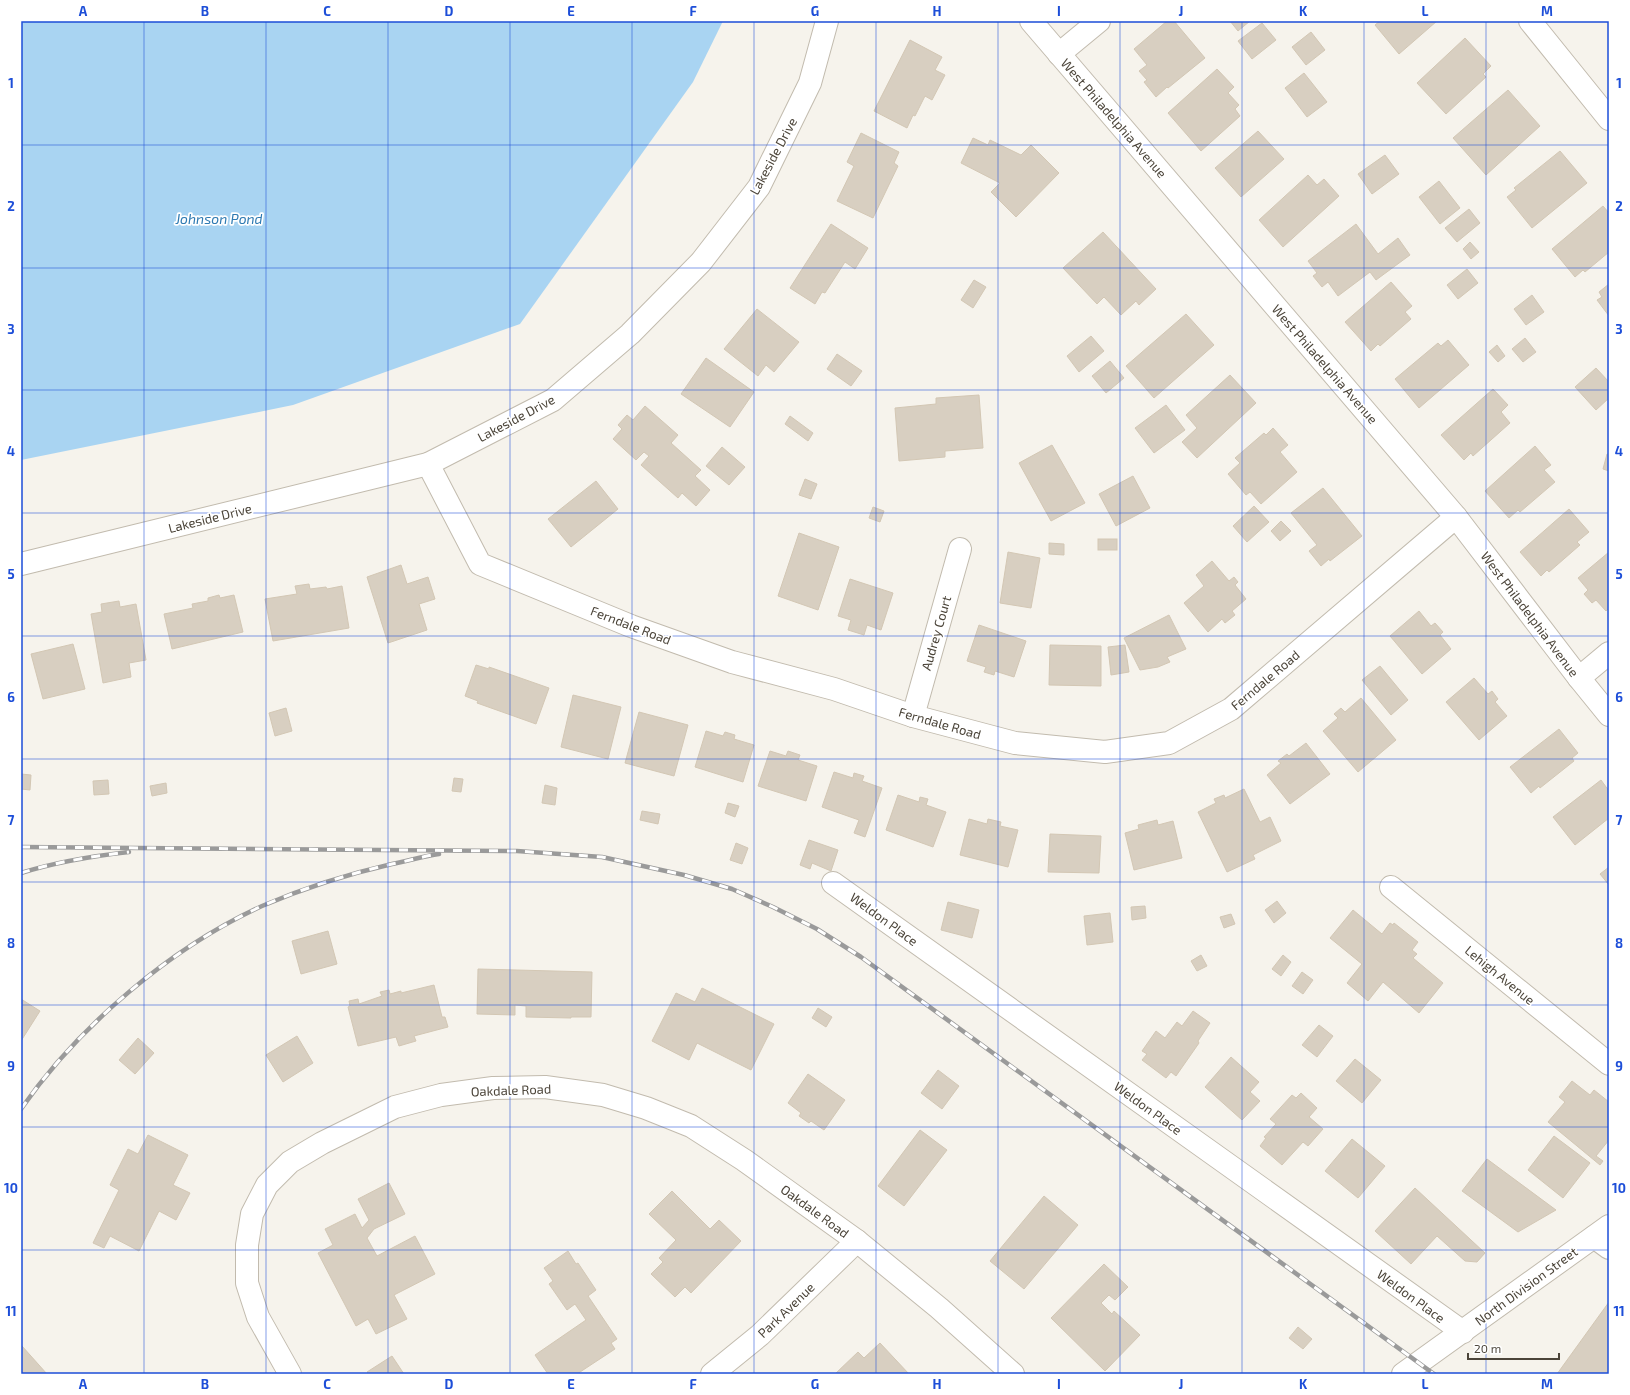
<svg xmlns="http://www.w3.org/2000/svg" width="1630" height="1395" font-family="'Exo 2',sans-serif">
<rect width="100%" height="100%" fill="#f6f3ec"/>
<path fill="#a9d4f2" d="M21,21H723L693,82L520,324L293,405L21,460Z"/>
<g fill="#d8cfc1" stroke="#d3c7b4">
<path d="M1167,21H1174L1205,58L1168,88L1167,87L1156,97L1144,82L1147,80L1139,71L1147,65L1134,49Z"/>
<path d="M1230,21H1250L1238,31Z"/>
<path d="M1380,21H1437L1399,54L1375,25Z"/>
<path d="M1262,23L1276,40L1252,59L1238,41Z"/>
<path d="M1311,32L1325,50L1306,65L1292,47Z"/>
<path d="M1465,38L1491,66L1483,74L1486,77L1446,114L1417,83Z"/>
<path d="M910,40L942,57L935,70L945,75L932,100L925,96L915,116L913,115L907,128L874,111Z"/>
<path d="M1217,69L1234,87L1228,93L1239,105L1235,109L1240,116L1201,151L1168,113Z"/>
<path d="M1304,73L1327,102L1307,117L1285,88Z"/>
<path d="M1508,90L1540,126L1486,175L1453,138Z"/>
<path d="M1258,131L1284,159L1241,197L1215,168Z"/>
<path d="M861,133L899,152L894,163L898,166L873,218L837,201L854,166L847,162Z"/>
<path d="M973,138L988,145L990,140L1021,155L1031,145L1059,173L1016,217L991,192L1000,183L961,163Z"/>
<path d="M1560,151L1587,183L1532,228L1507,197L1516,190L1514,188Z"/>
<path d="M1385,155L1399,174L1372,194L1358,174Z"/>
<path d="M1308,175L1317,185L1324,179L1339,196L1283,247L1259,220Z"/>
<path d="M1439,181L1460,208L1440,224L1419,197Z"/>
<path d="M1603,206L1609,213V252L1585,272L1583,270L1575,277L1552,249Z"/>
<path d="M1469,209L1480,223L1457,242L1445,228Z"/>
<path d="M831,224L868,248L855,269L845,262L825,293L822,292L815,304L790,288Z"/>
<path d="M1356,224L1378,254L1398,238L1410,255L1376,280L1370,272L1338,296L1328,282L1322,287L1313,276L1317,273L1308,261Z"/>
<path d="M1103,232L1156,289L1139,305L1136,301L1121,315L1104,297L1097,304L1063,268Z"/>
<path d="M1470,242L1479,252L1471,259L1463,249Z"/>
<path d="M1467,269L1478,283L1458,299L1447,285Z"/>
<path d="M974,280L986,287L973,308L961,300Z"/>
<path d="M1391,282L1412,306L1405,312L1411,319L1380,346L1378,344L1371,351L1345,322Z"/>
<path d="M1609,284V316L1597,300L1602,297L1599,292Z"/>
<path d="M1532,295L1544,312L1526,325L1514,309Z"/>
<path d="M757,309L799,342L774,372L766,365L758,376L724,349Z"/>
<path d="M1186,314L1214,345L1154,398L1126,366Z"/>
<path d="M1091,336L1104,351L1079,372L1067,356Z"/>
<path d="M1525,338L1536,352L1523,362L1512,349Z"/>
<path d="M1448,340L1469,365L1419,408L1395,379L1438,343L1441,346Z"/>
<path d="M1497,345L1505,356L1498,362L1489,352Z"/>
<path d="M837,354L862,371L851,386L827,369Z"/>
<path d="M706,358L754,392L730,427L681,394Z"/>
<path d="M1110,361L1124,378L1106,393L1092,376Z"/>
<path d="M1596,368L1609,382V398L1596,410L1575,387Z"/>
<path d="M1230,375L1256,403L1197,458L1182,442L1197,428L1186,415Z"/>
<path d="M1493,389L1508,405L1501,412L1510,423L1473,456L1471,453L1464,460L1441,435Z"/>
<path d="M979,395L983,448L945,451V457L899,461L895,408L936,404V398Z"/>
<path d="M1166,405L1185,430L1154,453L1135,428Z"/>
<path d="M645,406L678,435L671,443L701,470L695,476L710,490L696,506L682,493L678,498L641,465L649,456L644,452L636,460L613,439L622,429L618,425L627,415L633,420Z"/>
<path d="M790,416L813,433L808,441L785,424Z"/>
<path d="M1273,428L1288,445L1280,452L1297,472L1261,504L1250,492L1246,495L1228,474L1240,463L1235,458L1264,433L1266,435Z"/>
<path d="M1052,445L1085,503L1051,521L1019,463Z"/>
<path d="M1535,446L1551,465L1544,470L1555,482L1520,512L1518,510L1509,518L1485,491Z"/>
<path d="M722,447L745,467L729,485L706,466Z"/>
<path d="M1607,454H1609V471L1603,469Z"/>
<path d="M1133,476L1150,508L1116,526L1099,494Z"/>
<path d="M805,479L817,484L811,499L799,495Z"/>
<path d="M596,481L618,509L571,547L548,519Z"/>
<path d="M1323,488L1362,536L1330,561L1329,559L1321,566L1309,551L1317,545L1291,513Z"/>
<path d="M1254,506L1269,522L1247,542L1233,526Z"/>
<path d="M873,507L884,511L880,522L869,518Z"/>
<path d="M1569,509L1589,532L1577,542L1580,545L1549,572L1547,570L1541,576L1520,552Z"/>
<path d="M1281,521L1291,531L1280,541L1271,531Z"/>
<path d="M799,533L839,547L818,610L778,596Z"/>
<rect x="1098" y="539" width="19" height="11"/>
<path d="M1049,543L1064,544V555L1049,554Z"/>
<path d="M1008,552L1040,558L1031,608L1000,603Z"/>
<path d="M1609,552V608L1606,611L1596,600L1592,603L1584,594L1588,590L1578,578Z"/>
<path d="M1212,561L1229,581L1234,577L1238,582L1235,585L1246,599L1232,611L1235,615L1225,623L1222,619L1208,632L1184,603L1204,586L1196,575Z"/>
<path d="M401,565L407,584L428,577L435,599L419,604L427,630L388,643L367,577Z"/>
<path d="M850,579L893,593L881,630L867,625L864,635L848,630L851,620L838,616Z"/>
<path d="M309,584L310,589L326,587L327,589L342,586L349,628L273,641L265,599L297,594L295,586Z"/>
<path d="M219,595L220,598L234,595L243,632L172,649L164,614L193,608L192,604L208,601V598Z"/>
<path d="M119,601L120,607L136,604L146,660L129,663L131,677L103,683L91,614L102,612L101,604Z"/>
<path d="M1419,611L1431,626L1435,623L1443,632L1440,635L1451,649L1422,674L1390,636Z"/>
<path d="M1169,615L1186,649L1167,657L1170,662L1158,667L1140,670L1124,638Z"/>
<path d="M979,625L1026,641L1014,677L995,671L994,675L984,672L986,667L967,661Z"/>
<path d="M73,644L85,689L43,699L31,654Z"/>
<path d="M1050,645L1101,646V686L1049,685Z"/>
<path d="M1125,645L1129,672L1111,675L1108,647Z"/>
<path d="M476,665L489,669V667L549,688L536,724L477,703L478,701L465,696Z"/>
<path d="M1380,666L1408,700L1391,715L1362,680Z"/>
<path d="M1474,678L1488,694L1492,691L1498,699L1495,702L1507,716L1479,740L1446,702Z"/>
<path d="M573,695L621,707L608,759L561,747Z"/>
<path d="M1361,698L1396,740L1358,772L1323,731L1338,718L1334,714L1341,708L1345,712Z"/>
<path d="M286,708L292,731L275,736L269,713Z"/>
<path d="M639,712L688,725L674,776L625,763Z"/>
<path d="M1559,729L1578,753L1572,758L1574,761L1540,788L1539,786L1531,793L1510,767Z"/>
<path d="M706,731L723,736L725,732L735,735L734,739L754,745L743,782L695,767Z"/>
<path d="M1306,743L1330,774L1290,804L1267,775L1281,763L1278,761L1287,754L1289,756Z"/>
<path d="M770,751L786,756L788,751L800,755L798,760L817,766L806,801L758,786Z"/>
<path d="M834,772L853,778L854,773L864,776L862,781L882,788L865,837L854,833L859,820L822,807Z"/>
<path d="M21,774L31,775L30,790L21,789Z"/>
<path d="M454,778L463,779L461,792L452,791Z"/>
<path d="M108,780L109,794L94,795L93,781Z"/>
<path d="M1601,780L1609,791V818L1575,845L1553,817Z"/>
<path d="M166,783L167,793L152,796L150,786Z"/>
<path d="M545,785L557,788L555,805L542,803Z"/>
<path d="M1244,789L1260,822L1270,817L1281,841L1253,855L1255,859L1227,872L1198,812L1216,803L1214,799L1224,795L1225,798Z"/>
<path d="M898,795L919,802L920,797L928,799L926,805L946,812L933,847L886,830Z"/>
<path d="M728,803L739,806L735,817L725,813Z"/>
<path d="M642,811L660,814L658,824L640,820Z"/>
<path d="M969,819L987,824L988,819L1001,822L1000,826L1018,830L1008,867L960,855Z"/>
<path d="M1157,820L1158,825L1173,821L1182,858L1134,870L1125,833L1139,829L1138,825Z"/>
<path d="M1050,834L1101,836L1099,873L1048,872Z"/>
<path d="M809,840L838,850L831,871L812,863L810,869L800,865Z"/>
<path d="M736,843L748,848L742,864L730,860Z"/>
<path d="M1609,867V885L1600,874Z"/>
<path d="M1277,901L1286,913L1274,923L1265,910Z"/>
<path d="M948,902L979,910L972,938L941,930Z"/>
<path d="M1145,906L1146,918L1132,920L1131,907Z"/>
<path d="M1353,910L1382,934L1390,923L1393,925L1394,923L1418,942L1412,950L1417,954L1413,958L1443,983L1419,1013L1383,982L1368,1001L1347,983L1362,964L1330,938Z"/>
<path d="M1110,913L1113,942L1087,945L1084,916Z"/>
<path d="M1231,914L1235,924L1224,928L1220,917Z"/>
<path d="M328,931L337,964L301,974L292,941Z"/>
<path d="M1201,955L1207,966L1197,971L1191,961Z"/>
<path d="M1283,955L1291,962L1281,976L1272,969Z"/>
<path d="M478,969L592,972L591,1017H571V1018L526,1017V1006L515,1005V1015L477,1014Z"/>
<path d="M1302,972L1313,980L1303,994L1292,986Z"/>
<path d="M434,985L442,1017H445L448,1027L414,1036L416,1041L399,1046L396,1037L358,1046L348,1007L350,1006L349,1001L358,999L359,1004L382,996L380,992L389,990L390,994L401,991V993Z"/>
<path d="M702,988L774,1024L751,1070L697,1043L689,1060L652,1041L676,993L695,1002Z"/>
<path d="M21,999L40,1011L21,1041Z"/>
<path d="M818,1008L832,1017L826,1027L812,1018Z"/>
<path d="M1193,1011L1210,1023L1198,1041L1199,1043L1176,1076L1171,1072L1166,1078L1142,1060L1147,1054L1142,1051L1156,1031L1165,1038L1177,1022L1182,1026Z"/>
<path d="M1319,1025L1333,1036L1317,1057L1302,1045Z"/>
<path d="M297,1036L313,1063L283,1082L266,1055Z"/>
<path d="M138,1038L154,1053L135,1074L119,1060Z"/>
<path d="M1231,1057L1259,1082L1250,1092L1260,1101L1242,1120L1205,1087Z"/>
<path d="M1355,1059L1381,1080L1362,1103L1336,1081Z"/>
<path d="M938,1070L959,1086L942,1109L921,1093Z"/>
<path d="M808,1074L845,1100L824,1130L811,1121L809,1123L799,1116L801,1113L788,1103Z"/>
<path d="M1572,1081L1590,1095L1594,1090L1609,1102V1140L1596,1156L1603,1161L1600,1165L1548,1122L1565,1102L1559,1097Z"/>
<path d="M1301,1093L1317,1108L1309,1117L1323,1129L1308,1146L1303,1142L1282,1165L1260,1146L1266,1138L1264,1137L1276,1124L1270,1119L1292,1095L1296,1098Z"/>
<path d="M920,1130L947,1150L904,1206L878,1186Z"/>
<path d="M148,1135L188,1155L173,1185L190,1193L176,1220L159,1211L139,1251L110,1236L104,1248L93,1243L119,1190L110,1185L128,1149L138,1154Z"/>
<path d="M1554,1136L1590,1163L1563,1198L1528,1170Z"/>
<path d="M1352,1139L1385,1166L1358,1198L1325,1171Z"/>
<path d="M1487,1159L1556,1210L1518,1232L1462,1191Z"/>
<path d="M389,1183L405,1214L374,1229L367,1238L377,1256L415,1236L435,1274L394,1295L407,1319L376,1334L368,1319L356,1326L318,1253L333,1245L325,1229L355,1214L362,1228L369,1220L358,1199Z"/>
<path d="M1415,1188L1485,1253L1477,1262L1465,1261L1437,1236L1411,1264L1375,1231Z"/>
<path d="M672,1191L710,1229L719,1220L741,1241L691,1293L685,1287L675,1297L651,1274L663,1262L659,1258L676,1240L649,1214Z"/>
<path d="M1044,1196L1078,1225L1024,1289L990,1261Z"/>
<path d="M568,1251L576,1264L578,1263L596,1290L588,1296L617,1339L611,1343L615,1349L577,1374H548L535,1355L586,1320L575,1304L567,1310L549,1284L553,1281L544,1268Z"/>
<path d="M1104,1264L1128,1287L1115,1300L1109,1295L1101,1303L1112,1314L1114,1311L1140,1335L1105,1371L1051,1318Z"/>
<path d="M1609,1302V1374H1557Z"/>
<path d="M1298,1327L1312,1339L1303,1349L1289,1338Z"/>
<path d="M880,1343L909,1374H835L858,1352L864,1358Z"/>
<path d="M22,1346L47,1374H21Z"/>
<path d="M392,1356L404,1374H369L367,1372Z"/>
</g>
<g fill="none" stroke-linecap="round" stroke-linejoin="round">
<g stroke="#c2bbae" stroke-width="24">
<g id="minor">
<path d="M1031,21L1456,517L1579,678L1609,715"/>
<path d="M1530,21L1609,119"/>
<path d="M1059,54L1099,21"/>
<path d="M428,464L480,564L631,626L732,662L834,689L913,716L1015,743L1105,752L1169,743L1231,709L1456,517"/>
<path d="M21,564L428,464L553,400L630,334L701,262L759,187L810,83L827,21"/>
<path d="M1579,678L1609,653"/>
<path d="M913,716L960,549"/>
<path d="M833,883L1463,1332"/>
<path d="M1391,887L1609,1064"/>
<path d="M1594,1237L1609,1248"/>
<path d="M290,1374L258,1317L247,1283V1245L252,1214L267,1185L290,1162L322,1143L395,1107L441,1095L493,1088L545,1087L603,1095L646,1108L691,1126L744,1160L857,1241L939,1308L1013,1374"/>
<path d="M712,1374L760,1335L857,1241"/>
</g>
</g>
<g stroke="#c2bbae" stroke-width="24">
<path id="tertiary" d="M1403,1374L1609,1226"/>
</g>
<use href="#minor" stroke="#fff" stroke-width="22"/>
<use href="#tertiary" stroke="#fff" stroke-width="22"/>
<g stroke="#9a9a9a" stroke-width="4.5">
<g id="rail">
<path d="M21,847L517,851L602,857L684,875L732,889L773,907L817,929L861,957L1434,1374"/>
<path d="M21,873C56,862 93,856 129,852"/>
<path d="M21,1109C79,1026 170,948 262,906C304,888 348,874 392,864C408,861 424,856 439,854"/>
</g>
</g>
<use href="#rail" stroke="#fff" stroke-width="3" stroke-dasharray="9" stroke-linecap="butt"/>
</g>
<path fill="none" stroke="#1d4ed8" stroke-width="1" stroke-opacity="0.55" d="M144,21V1374M266,21V1374M388,21V1374M510,21V1374M632,21V1374M754,21V1374M876,21V1374M998,21V1374M1120,21V1374M1242,21V1374M1364,21V1374M1486,21V1374M21,145H1609M21,268H1609M21,390H1609M21,513H1609M21,636H1609M21,759H1609M21,882H1609M21,1005H1609M21,1127H1609M21,1250H1609"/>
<g text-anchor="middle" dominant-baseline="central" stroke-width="3.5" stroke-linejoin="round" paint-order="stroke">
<g font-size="13" fill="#4b4439" stroke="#fff">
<text transform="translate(1114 118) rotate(49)">West Philadelphia Avenue</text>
<text transform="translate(773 156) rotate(-62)">Lakeside Drive</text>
<text transform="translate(1325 364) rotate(49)">West Philadelphia Avenue</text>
<text transform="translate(516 418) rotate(-28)">Lakeside Drive</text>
<text transform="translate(210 518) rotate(-14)">Lakeside Drive</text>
<text transform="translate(1530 614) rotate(53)">West Philadelphia Avenue</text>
<text transform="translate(631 625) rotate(21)">Ferndale Road</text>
<text transform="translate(936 633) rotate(-74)">Audrey Court</text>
<text transform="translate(1265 680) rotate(-40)">Ferndale Road</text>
<text transform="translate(940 723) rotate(16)">Ferndale Road</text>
<text transform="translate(884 919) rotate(36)">Weldon Place</text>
<text transform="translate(1500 975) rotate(39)">Lehigh Avenue</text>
<text transform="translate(511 1090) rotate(-2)">Oakdale Road</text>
<text transform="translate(1148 1108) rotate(36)">Weldon Place</text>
<text transform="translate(815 1211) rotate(36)">Oakdale Road</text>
<text transform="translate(1526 1286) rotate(-36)">North Division Street</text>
<text transform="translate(1411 1296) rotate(36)">Weldon Place</text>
<text transform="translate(786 1310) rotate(-44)">Park Avenue</text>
</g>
<g font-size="14" font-style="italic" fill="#2e7ab2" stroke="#fff">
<text x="219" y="218">Johnson Pond</text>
</g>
</g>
<rect width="1630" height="1395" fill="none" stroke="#ffffff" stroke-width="44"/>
<path d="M1468 1353v6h91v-6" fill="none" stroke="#4b4439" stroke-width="2"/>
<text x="1474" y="1353" font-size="12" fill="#4b4439" stroke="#ffffff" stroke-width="3" paint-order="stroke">20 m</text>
<rect x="22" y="22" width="1586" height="1351" fill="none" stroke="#1d4ed8" stroke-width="1.5"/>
<g font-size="13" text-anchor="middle" font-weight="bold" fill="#1d4ed8">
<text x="83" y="16">A</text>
<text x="205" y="16">B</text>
<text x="327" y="16">C</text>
<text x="449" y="16">D</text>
<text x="571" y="16">E</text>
<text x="693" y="16">F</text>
<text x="815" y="16">G</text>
<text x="937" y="16">H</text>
<text x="1059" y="16">I</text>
<text x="1181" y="16">J</text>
<text x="1303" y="16">K</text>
<text x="1425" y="16">L</text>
<text x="1547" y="16">M</text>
<text x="11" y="88">1</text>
<text x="1619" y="88">1</text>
<text x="11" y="211">2</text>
<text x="1619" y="211">2</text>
<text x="11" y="334">3</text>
<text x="1619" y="334">3</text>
<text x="11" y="456">4</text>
<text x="1619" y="456">4</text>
<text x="11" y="579">5</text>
<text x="1619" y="579">5</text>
<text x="11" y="702">6</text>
<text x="1619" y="702">6</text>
<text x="11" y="825">7</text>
<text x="1619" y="825">7</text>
<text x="11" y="948">8</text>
<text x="1619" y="948">8</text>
<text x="11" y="1071">9</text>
<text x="1619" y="1071">9</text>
<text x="11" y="1193">10</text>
<text x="1619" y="1193">10</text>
<text x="11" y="1316">11</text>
<text x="1619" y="1316">11</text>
<text x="83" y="1389">A</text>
<text x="205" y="1389">B</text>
<text x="327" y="1389">C</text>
<text x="449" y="1389">D</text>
<text x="571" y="1389">E</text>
<text x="693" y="1389">F</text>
<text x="815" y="1389">G</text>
<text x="937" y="1389">H</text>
<text x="1059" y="1389">I</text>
<text x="1181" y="1389">J</text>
<text x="1303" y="1389">K</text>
<text x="1425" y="1389">L</text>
<text x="1547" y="1389">M</text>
</g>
</svg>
